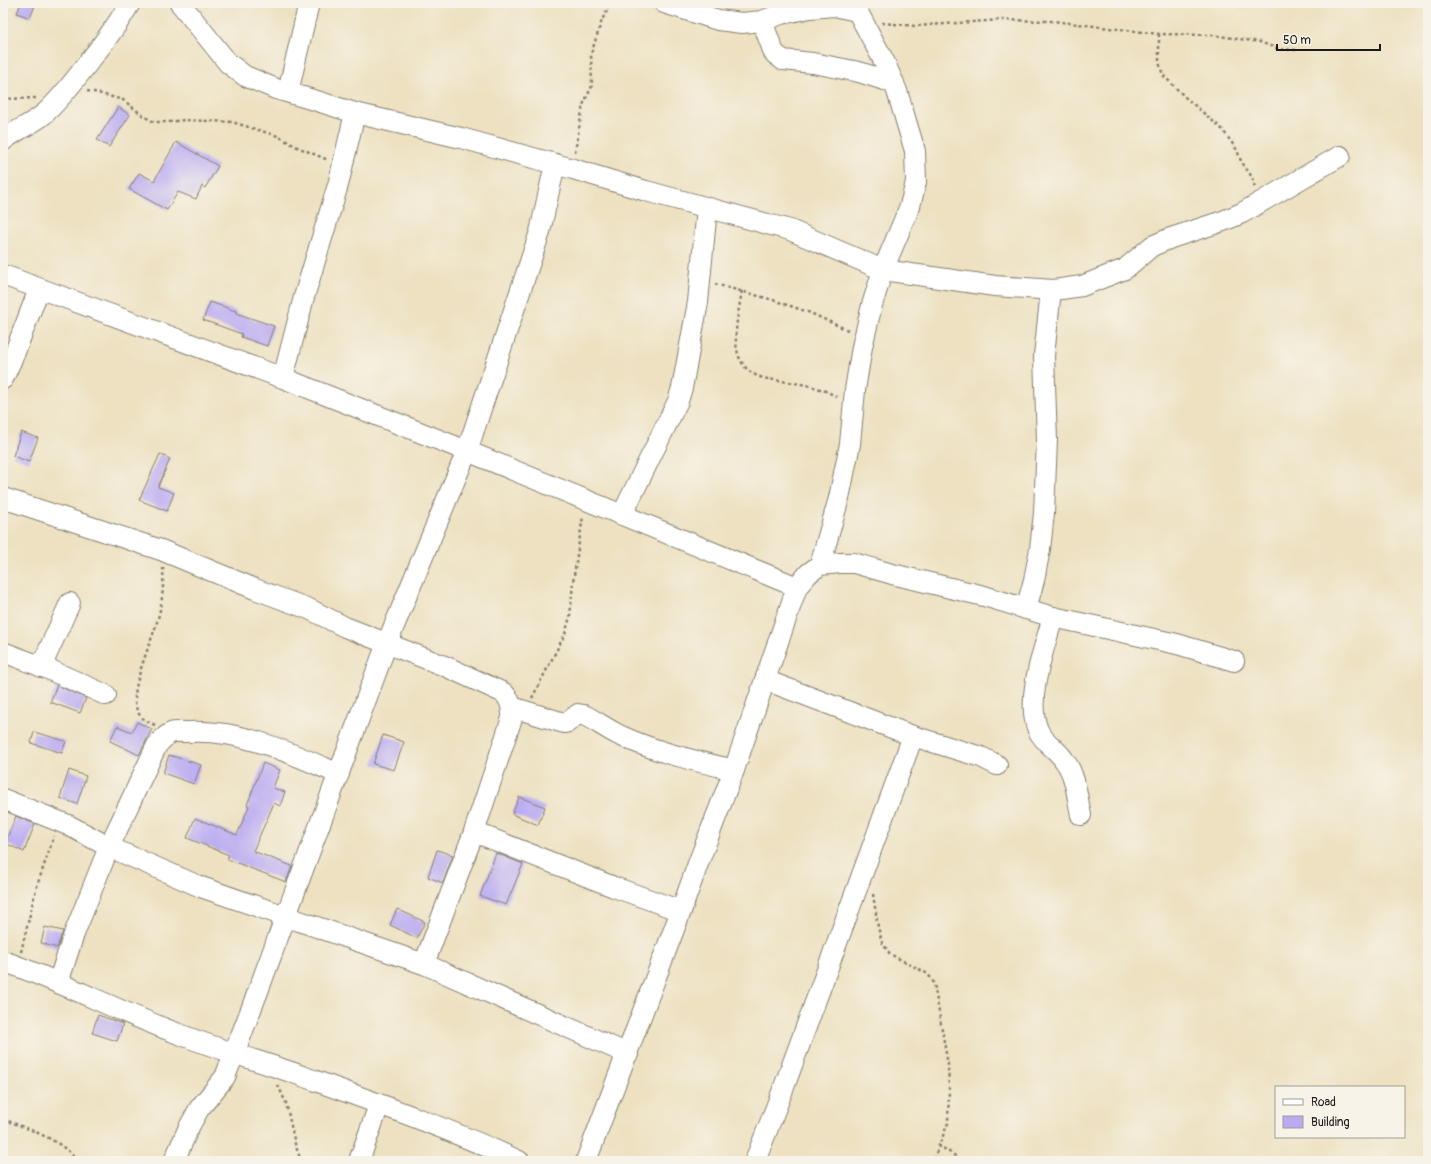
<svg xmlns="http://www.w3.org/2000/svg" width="1431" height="1164" font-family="Pangolin,sans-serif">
<rect width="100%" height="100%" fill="#f7f3e8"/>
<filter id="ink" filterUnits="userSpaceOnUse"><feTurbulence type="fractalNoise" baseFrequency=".025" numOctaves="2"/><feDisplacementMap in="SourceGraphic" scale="8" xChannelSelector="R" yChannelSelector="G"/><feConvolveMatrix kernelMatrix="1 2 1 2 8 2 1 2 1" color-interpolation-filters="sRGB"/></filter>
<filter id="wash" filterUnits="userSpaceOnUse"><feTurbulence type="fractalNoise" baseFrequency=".012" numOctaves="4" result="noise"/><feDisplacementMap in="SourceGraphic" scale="16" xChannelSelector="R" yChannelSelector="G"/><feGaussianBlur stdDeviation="0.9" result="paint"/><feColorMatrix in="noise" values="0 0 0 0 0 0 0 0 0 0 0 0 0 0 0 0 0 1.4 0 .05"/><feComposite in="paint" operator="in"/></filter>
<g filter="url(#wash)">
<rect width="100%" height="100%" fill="#ede1c1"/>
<g id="blocks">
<g fill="#b9aaf2">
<path d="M21,3H36L30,18L17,13Z"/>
<path d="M118,107L130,115L109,147L97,140Z"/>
<path d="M176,142L218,166L205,188L202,186L196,199L178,192L167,210L129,189L139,173L154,181Z"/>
<path d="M210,302L236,311V313L274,326L267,346L241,337L242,334L203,320Z"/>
<path d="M21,432L38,438L29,462L13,456Z"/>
<path d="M160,454L170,459L158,487L174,493L167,511L139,500Z"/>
<path d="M57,685L86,698L80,713L50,702Z"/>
<path d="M137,722L152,729L139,755L110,741L117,726L132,732Z"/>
<path d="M34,732L66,741L62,753L31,743Z"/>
<path d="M383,735L404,742L394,770L373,764Z"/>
<path d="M169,755L201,765L194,784L163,773Z"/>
<path d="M263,763L280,770L273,788L285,792L280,806L274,803L253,851L292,866L286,882L227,859L229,855L187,838L195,818L237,835L249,806L247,805Z"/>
<path d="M69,770L86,776L77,804L60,798Z"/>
<path d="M519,797L545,807L538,825L512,814Z"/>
<path d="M16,816L35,824L24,852L5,843Z"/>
<path d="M437,850L453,855L443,883L428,877Z"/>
<path d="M496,853L523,864L506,905L480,896Z"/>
<path d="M397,909L425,922L417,938L390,925Z"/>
<path d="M45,927L63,931L57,948L41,943Z"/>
<path d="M98,1015L123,1024L117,1041L92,1033Z"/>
</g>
</g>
</g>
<g filter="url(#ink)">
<use href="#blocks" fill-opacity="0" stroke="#847e6e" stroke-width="1"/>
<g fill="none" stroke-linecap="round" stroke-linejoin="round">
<g stroke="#847e6e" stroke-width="22">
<g id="minor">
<path d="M180,3L228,63L245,76L276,89L317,101L355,113L461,138L573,169L646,191L790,230L883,270L995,286L1054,290L1082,286L1107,276L1125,269L1152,246L1171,238L1223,221L1242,213L1340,156"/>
<path d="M664,3L718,20L742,23L762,21L781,14L810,8L834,6L857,11"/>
<path d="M762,21L774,53L783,60L813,63L859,72L894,83"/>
<path d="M288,92L309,3"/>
<path d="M3,141C15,130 31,125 44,114C61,99 74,81 88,63C103,44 118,24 130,3"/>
<path d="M3,275L283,378L467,451L797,587"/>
<path d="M283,378L304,297L338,185L355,113"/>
<path d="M3,379L15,352L39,289"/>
<path d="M3,498L161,550L255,589L309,609L345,627L447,667L504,693C511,701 512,707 512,718L474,832L424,964"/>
<path d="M622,515L678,401L682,388L698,302L707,208"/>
<path d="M820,565L839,498L850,444L855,390L862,347L872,305L883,270L910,206L916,182L915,151L897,91L885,63L853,3"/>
<path d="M1026,609L1034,580L1040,549L1044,513L1047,440L1044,356L1051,290"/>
<path d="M1053,617C1044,649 1025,699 1038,730C1044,743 1057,749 1064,760C1076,775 1077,797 1081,815"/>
<path d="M3,652L48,669L106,695"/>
<path d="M41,667L70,603"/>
<path d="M765,680L913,736L981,757L997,765"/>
<path d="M512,707L564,723L568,722L578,714L584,715C596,721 607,729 619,735C655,752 696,761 734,770"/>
<path d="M3,799L68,825L109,847L201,887L424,964L628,1054"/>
<path d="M474,832L614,887L681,911"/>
<path d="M3,961C63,982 119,1012 179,1034C220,1050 263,1062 305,1077C377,1103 450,1129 519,1161"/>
<path d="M58,983L74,934L109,847L157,745C161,741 166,735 171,733C176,731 184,732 189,732C242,729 292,754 339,774"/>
<path d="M174,1161L189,1127L199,1109L225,1077L257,994L387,643L467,451L540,232L555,164"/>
<path d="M359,1161L379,1105"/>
<path d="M586,1161L681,911L699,861L734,770L797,587L809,573L820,565L840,563H854L892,574L984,596L1053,617L1177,644L1234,661"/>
<path d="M755,1161L784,1087L913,736"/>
</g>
</g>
<g stroke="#847e6e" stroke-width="2.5" stroke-dasharray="3 3" stroke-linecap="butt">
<path d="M882,23L916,26L1000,20L1053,21L1159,34L1212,35L1260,42L1278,49L1296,50"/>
<path d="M1159,34V62L1163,75L1185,97L1222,129L1237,150L1241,161L1252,177L1255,188"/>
<path d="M87,91L94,92L123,100L145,117L154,122H169L184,120L232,122L278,136L295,146L328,160"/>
<path d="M3,99L37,98"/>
<path d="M575,152L583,105L592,86L591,54L602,20L611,3"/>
<path d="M715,284L773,300L808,312L850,331"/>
<path d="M742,291C737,322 724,366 763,378C790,383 814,383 837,397"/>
<path d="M532,698L565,634L570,617L573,582L583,516"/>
<path d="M155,725C146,721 139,718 136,707C130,688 151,643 157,622C162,605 164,586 163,568"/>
<path d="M873,894L878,927L882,942L890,954L928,974L934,983L948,1065L949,1088L948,1123L933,1161"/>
<path d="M21,952L36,889L54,836"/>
<path d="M278,1085L286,1103L295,1144L301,1161"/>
<path d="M3,1119C30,1130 59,1138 78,1161"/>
<path d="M938,1145L954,1155L960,1161"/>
</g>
<use href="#minor" stroke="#fff" stroke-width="20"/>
</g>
</g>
<rect width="1431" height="1164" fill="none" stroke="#f7f3e8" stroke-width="16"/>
<rect x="1275" y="1086" width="130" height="52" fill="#f7f3e8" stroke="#9f9d96"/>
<rect x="1283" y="1099" width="20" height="6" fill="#ffffff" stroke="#9f9d96"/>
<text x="1311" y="1106" font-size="12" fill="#1c1c1c">Road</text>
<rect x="1283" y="1116" width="20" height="12" fill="#b9aaf2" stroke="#9f9d96"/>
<text x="1311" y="1126" font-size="12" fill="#1c1c1c">Building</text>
<path d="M1277 44v6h103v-6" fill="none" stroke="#1c1c1c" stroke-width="2"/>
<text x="1283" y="44" font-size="12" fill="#1c1c1c" stroke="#f7f3e8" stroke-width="3" paint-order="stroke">50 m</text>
</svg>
